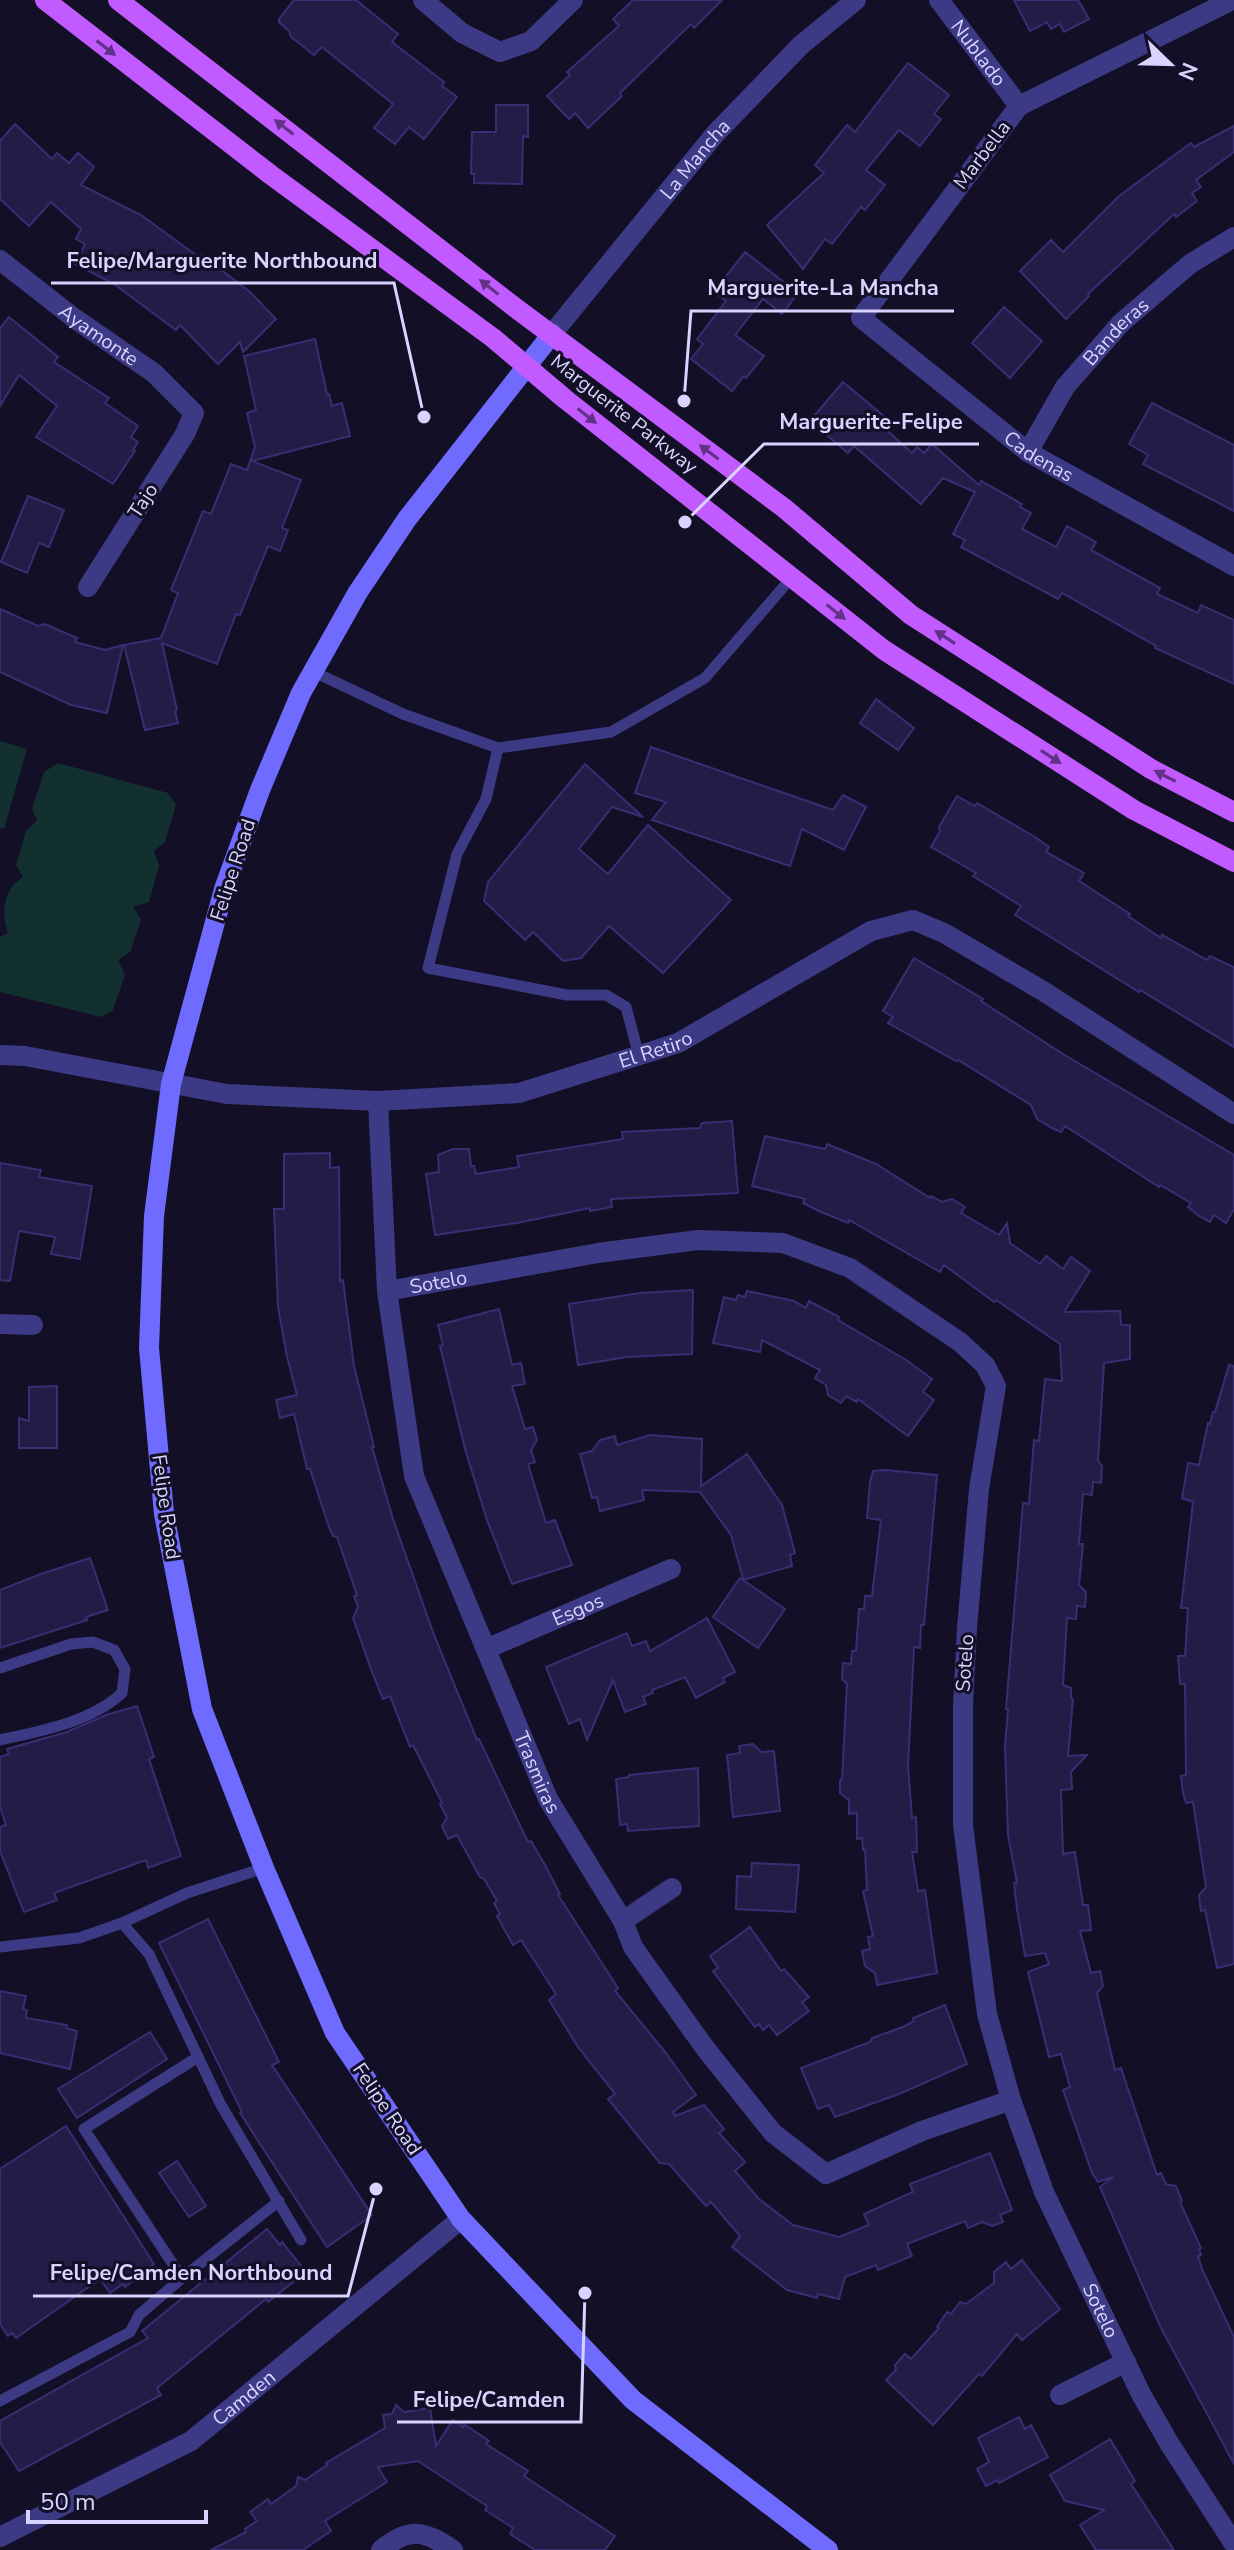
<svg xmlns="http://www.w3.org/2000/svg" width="1234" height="2550" font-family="'Nunito Sans',sans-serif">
<rect width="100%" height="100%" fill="#130f26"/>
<g fill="#12302f">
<path d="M0,741L27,749L4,829L0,828Z"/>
<path d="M58,763L168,793L176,805L165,842L154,851L159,866L149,902L133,907L141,920L130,952L118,960L125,975L113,1010L101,1017L0,992V937L8,933C1,912 3,890 23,877L16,865L26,831L37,820L32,809L44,772Z"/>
</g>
<g fill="#241b47" stroke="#3b2d73" stroke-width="2">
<path d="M294,0H356L398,34L392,42L444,82L442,86L457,97L424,139L409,127L395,144L374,128L393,104L322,47L314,55L291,37L289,31L279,22V19Z"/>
<path d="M633,0H722L694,28L691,24L620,93L622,96L588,128L575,113L569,119L547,96L570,75L567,72L619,26L613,19Z"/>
<path d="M1014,0H1078L1089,19L1064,32L1060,24L1051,29L1047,22L1030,31Z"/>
<path d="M908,63L949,95L934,114L941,119L920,146L899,130L866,170L885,185L865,210L861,207L832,244L825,239L803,269L767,225L824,173L815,165L847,125L855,132Z"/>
<path d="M496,105H528V137L523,136L522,184L474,183V174H471L472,132H496Z"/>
<path d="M15,124L52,159L57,153L69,163L78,153L94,167L81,185L141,215L200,258L202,255L250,292L276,319L243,352L240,342L218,364L180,325L176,330L114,284L75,264L85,244L76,239L81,229L51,202L29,226L0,199V141Z"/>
<path d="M1234,126V152L1196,180L1201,187L1192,193L1197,201L1176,217L1174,214L1088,294L1089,296L1066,319L1020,271L1051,240L1063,252L1119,196L1191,143L1194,147Z"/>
<path d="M745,252L798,293L782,314L763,299L735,335L764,356L746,378L744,376L732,391L691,359L703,344L697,339L726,301L714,292Z"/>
<path d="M1004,307L1042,341L1010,378L972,343Z"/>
<path d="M9,317L58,357L54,362L109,398L105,403L138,426L131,437L138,442L133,450L135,451L113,484L36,437L57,406L19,375L0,406V328Z"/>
<path d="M315,339L327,394H329L332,406L342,403L350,436L252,461L301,480L282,528L288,530L280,551L268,546L240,615L236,614L217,664L162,643L177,710L175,711L178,723L145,730L124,645L161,638L178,593L171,590L203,511L211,514L231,464L247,470L255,447L247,413L256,410L244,356Z"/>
<path d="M843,382L885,417L880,424L912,453L917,447L924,453L932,444L979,485L981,481L1022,504L1020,507L1031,513L1022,529L1056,547L1067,526L1096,542L1091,550L1160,588L1157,594L1198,613L1201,605L1234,620V684L1155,648L1156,646L1062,593L1058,599L961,547L965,540L953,534L975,492L943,478L921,504L854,446L848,453L810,421Z"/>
<path d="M1152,403L1234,445V511L1143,464L1148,455L1129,444Z"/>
<path d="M28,496L64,510L49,547L39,543L27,573L1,562Z"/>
<path d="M0,609L38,626L45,624L77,638L75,642L105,650L123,645L107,713L71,705L0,672Z"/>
<path d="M876,699L914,728L898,750L860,723Z"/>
<path d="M651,747L833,810L843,795L866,807L844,850L802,829L790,866L652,820L666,802L635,793Z"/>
<path d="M585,764L643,817L612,807L579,849L608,874L648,825L731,900L663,973L609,926L581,958L563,961L533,932L525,940L484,901L488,882Z"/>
<path d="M957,796L975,806L977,803L1035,837L1049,847L1046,852L1084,873L1079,881L1130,914L1128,916L1161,938L1162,935L1207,960L1210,956L1234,967V1047L1140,990L1139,992L1015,915L1021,906L973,876L976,873L931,847L940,831L939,827Z"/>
<path d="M914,958L983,999L981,1001L1063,1054L1234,1155V1209L1226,1223L1214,1215L1210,1222L1199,1216L1188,1207L1191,1203L1160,1185L1159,1187L1065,1126L1061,1132L1052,1128L1037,1119L1031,1105L958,1060L956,1061L888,1023L893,1017L883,1011Z"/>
<path d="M732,1121L738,1193L611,1199L612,1207L590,1211V1208L517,1223L435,1235L426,1174L439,1172L438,1155L453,1149H469L471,1166H474L476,1174L519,1167L517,1156L623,1139L622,1132L700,1128L702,1123Z"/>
<path d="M765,1136L825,1149L827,1144L876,1164L930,1198L931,1196L942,1202L952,1199L965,1207L961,1213L999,1235L1007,1223L1010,1243L1040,1264L1046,1256L1063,1269L1071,1257L1090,1271L1064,1312L1120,1311L1121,1325H1130V1359L1104,1363L1098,1461L1102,1466L1101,1483L1093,1482L1092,1495L1083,1494L1079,1544H1083L1079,1585L1086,1592L1085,1607L1077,1606L1076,1619L1067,1618L1063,1685L1071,1688V1698L1073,1699L1068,1756L1087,1755L1071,1772L1072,1789L1061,1790L1063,1854L1075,1852L1083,1905H1088L1091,1930L1080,1931L1091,1973L1100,1971L1103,1986L1097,1993L1115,2070L1121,2068L1157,2175L1161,2173L1166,2184L1176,2186L1182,2201L1180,2202L1201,2248L1199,2249L1201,2255L1198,2256L1202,2269L1234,2337V2464L1160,2326L1100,2187L1113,2177L1098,2182L1092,2173L1063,2090L1070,2087L1061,2054L1049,2057L1028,1972L1049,1964L1045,1953L1025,1956L1017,1909L1014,1883H1017L1008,1835L1005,1747L1008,1709H1006L1023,1503L1029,1504L1034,1440L1039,1441L1045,1379L1062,1381L1060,1344L996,1300L994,1302L944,1265L940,1272L849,1220L848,1223L821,1212L803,1203L805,1199L752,1186Z"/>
<path d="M330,1153V1168L339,1167L340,1281L343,1280L354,1366L374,1447H372L393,1519L434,1635L477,1740L479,1739L528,1842L531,1841L545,1865L560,1894L558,1895L618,1988L615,1991L666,2053L696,2095L673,2112L675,2116L704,2105L724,2129L719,2133L745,2162L735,2171L759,2199L793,2225L839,2237L869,2225L864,2214L913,2192L910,2184L990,2153L1012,2210L1000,2215L1003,2222L992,2226L982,2222L968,2228L965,2221L907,2244L912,2256L878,2270L876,2265L845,2277L839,2299L818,2294L817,2298L787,2290L732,2247L740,2236L711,2202L706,2206L669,2164L660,2163L608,2099L615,2094L578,2047L549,2000L556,1994L521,1940L513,1945L497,1916L500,1914L494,1903L497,1901L484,1879L480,1877L457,1835L448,1839L442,1826L447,1818L440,1804L442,1803L413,1745L410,1747L390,1696L383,1699L372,1672L353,1618L358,1607L354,1596L357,1595L337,1537L333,1536L329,1527L310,1469H307L294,1414L280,1418L276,1400L297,1395L287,1357L278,1307L274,1209H284V1154Z"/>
<path d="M0,1163L41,1170L39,1177L92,1186L80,1259L51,1254L55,1237L19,1231L10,1281L0,1280Z"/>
<path d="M693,1290L692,1354L627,1357L578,1365L569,1304L640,1293Z"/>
<path d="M747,1291L794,1301L806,1308L809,1301L839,1317L838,1320L906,1360L932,1379L923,1392L934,1400L908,1436L858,1399L857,1402L846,1396L841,1403L828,1395L826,1385L815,1378L820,1370L762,1340L760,1352L713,1343L724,1297L736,1300L738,1295L745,1297Z"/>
<path d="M499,1309L512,1365L521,1363L525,1384L512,1386L525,1429L533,1427L537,1440L531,1450L535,1462L528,1464L546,1523L555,1520L572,1565L512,1584L487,1520L465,1449L440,1346L443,1345L438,1325Z"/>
<path d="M1229,1365L1234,1366V1964L1217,1968L1205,1910L1201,1911L1199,1895L1206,1887L1193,1802L1186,1803L1183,1793L1181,1776L1186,1775L1185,1684H1180L1178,1656H1185L1188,1608H1181L1193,1502L1182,1498L1188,1463L1199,1465L1208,1423L1210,1424L1213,1412H1215Z"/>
<path d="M57,1386V1448H19V1418L29,1421V1387Z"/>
<path d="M650,1435L702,1439L701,1486L747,1454L782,1505L795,1553L790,1555L792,1566L743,1580L785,1609L758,1648L713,1617L740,1578L743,1579L731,1535L700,1492L642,1490L644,1500L600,1511L597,1497L592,1498L580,1454L592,1451L600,1440L615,1436L617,1445Z"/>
<path d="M885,1470L937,1475L924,1625H921L920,1648L914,1647L908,1765L912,1818L916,1817L917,1852H912L918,1891L925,1890L937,1973L877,1985L875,1973L865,1966L862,1951L870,1949L868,1937L873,1936L863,1891L867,1890L865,1850H863L862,1838L857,1839V1813L849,1814V1800L840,1793V1780L842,1779L847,1684L842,1679L843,1663L851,1664L852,1651H856L859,1609H864L865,1596H872L881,1520L867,1518L870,1482L873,1471Z"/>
<path d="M90,1558L108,1610L86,1617L87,1620L0,1648V1590L41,1574Z"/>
<path d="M707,1618L735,1672L723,1678L725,1682L696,1698L685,1677L652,1690L653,1693L643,1697L646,1704L625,1712L613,1680L587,1740L580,1719L569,1724L546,1667L627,1633L632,1646L646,1641L650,1651Z"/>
<path d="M137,1706L154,1757L149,1759L181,1856L148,1868L146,1860L54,1893L57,1900L24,1912L0,1851V1827L6,1825L0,1807V1757L9,1754L7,1749L67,1732L106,1715Z"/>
<path d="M753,1744L761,1752L774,1751L780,1811L733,1817L727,1755L740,1753L739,1746Z"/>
<path d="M698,1768L699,1826L628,1831L627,1824L620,1825L616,1779L629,1777V1775Z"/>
<path d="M752,1863L799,1865L795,1912L736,1909L737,1876L751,1877Z"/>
<path d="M208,1919L279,2062L272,2065L372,2215L327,2247L240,2113L242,2112L159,1943Z"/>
<path d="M750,1927L781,1971L784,1969L809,1997L802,2002L809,2011L777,2035L769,2025L763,2030L759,2024L755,2027L713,1971L718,1968L710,1956Z"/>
<path d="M0,1991L26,1996L23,2009L27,2010L26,2018L67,2025L66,2028L77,2031L70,2069L0,2053Z"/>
<path d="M945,2005L967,2064L899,2094L835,2117L829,2105L818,2109L801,2068L870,2042L872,2038L903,2027L914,2021L913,2018Z"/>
<path d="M150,2032L167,2059L77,2118L58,2089Z"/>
<path d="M66,2126L154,2264L125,2287L123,2284L110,2293L100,2279L16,2338L12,2333L8,2336L0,2324V2169Z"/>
<path d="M177,2161L206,2206L189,2217L159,2173Z"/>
<path d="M267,2229L280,2245L282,2242L306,2272L268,2302L266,2299L157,2388L161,2395L19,2471L0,2442V2421L148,2338L142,2331Z"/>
<path d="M1022,2260L1060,2309L1022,2340L1017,2334L982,2376L979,2374L933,2425L886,2380L896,2370L895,2365L905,2354L911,2359L939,2328L937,2327L947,2312L951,2314L960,2302L966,2304L994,2283V2272L1006,2262L1011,2269Z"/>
<path d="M396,2405L404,2412L430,2408L436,2446L453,2420L463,2427L464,2424L489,2441L486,2444L528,2471L524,2476L615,2536L605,2550H535L510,2534L513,2528L485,2510L487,2506L418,2461L378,2467L387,2482L325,2521L331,2531L303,2550H211L246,2532L245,2529L257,2521L250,2512L268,2499L271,2504L296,2486L298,2477L305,2480L327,2465L326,2463L385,2428L383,2415L392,2414Z"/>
<path d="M1019,2417L1025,2429L1031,2425L1048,2457L999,2483L998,2480L986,2486L977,2469L989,2462L978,2438Z"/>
<path d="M1110,2439L1135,2481L1131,2484L1174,2550H1096L1080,2525L1104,2510L1065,2501L1050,2475Z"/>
</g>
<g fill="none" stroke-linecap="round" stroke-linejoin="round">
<g stroke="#3d3a85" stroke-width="11">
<path d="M312,671L403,714L498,748L611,732L705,678L792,577"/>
<path d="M498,748L486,799L457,854L428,968L567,995H606L626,1007L639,1056"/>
<path d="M0,1668L71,1644L93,1642L114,1650L125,1669L122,1693C91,1722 41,1731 0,1740"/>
<path d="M122,1923L187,1893L264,1868"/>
<path d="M0,1947L79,1938L122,1923L149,1954L221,2105L301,2240"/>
<path d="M198,2057L84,2129L182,2278L279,2201"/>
<path d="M0,2401L130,2332L139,2315L182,2278"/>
</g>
<g stroke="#3d3a85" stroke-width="20">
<path d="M423,0L462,33L500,52L531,41L573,0"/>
<path id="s1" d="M939,0L1019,106"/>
<path id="s2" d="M1232,0L1019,106L861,318L1028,452L1234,566"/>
<path id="s3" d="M0,260L74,318L154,373L194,413L185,434L88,587"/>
<path id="s4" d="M1028,452L1065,387L1121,323L1190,264L1234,237"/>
<path id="s5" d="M0,1055L25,1056L227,1094L378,1101L519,1093L678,1043L871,931L913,920L944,933L1043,991L1234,1114"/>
<path id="s6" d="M378,1101L387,1291L414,1476L548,1799L623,1921L633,1947L705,2048L773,2133L826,2174L922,2131L1011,2100"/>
<path id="s7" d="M387,1291L598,1253L698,1240L783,1243L850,1268L960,1342L985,1365L996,1386L979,1489L967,1628L963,1705V1825L987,2014L1011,2100L1044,2192L1141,2394L1169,2443L1234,2544"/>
<path d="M0,1324L33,1325"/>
<path id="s8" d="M486,1649L671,1569"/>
<path d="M623,1921L672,1888"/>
<path d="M1060,2395L1126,2362"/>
<path d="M381,2550C410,2526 425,2531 453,2550"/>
</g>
<g stroke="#3d3a85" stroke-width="20">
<path id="s9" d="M552,334L715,134L801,45L856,0"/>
<path id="s10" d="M0,2537L191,2441L461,2219"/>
</g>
<path stroke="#6f6bff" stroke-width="20" d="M552,334L407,519L358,592L301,693L260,790L224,889L171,1084L154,1216L149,1348L164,1514L202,1709L264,1868L335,2033L461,2219L633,2400L828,2550"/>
<g stroke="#c25bff" stroke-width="20">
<path d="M45,0L271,175L493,338L565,399L884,650L1134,810L1234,862"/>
<path d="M118,0L517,309L784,508L911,615L1151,769L1234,812"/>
</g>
</g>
<defs><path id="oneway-solid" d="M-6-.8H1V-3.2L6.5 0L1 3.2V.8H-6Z" transform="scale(2)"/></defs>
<g fill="#623188">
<use href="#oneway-solid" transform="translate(106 48) rotate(38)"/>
<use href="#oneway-solid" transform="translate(284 127) rotate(-142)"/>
<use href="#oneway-solid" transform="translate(489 287) rotate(-142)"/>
<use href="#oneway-solid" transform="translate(587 416) rotate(38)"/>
<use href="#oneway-solid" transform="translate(709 452) rotate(-143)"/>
<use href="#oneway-solid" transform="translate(836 612) rotate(38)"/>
<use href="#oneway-solid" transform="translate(945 637) rotate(-147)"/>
<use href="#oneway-solid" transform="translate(1051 757) rotate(33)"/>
<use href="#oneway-solid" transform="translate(1165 776) rotate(-153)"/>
</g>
<g text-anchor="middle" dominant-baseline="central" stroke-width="6" stroke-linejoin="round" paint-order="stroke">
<g font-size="20" fill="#d9d4ff" stroke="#130f26">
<text stroke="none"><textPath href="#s1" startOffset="66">Nublado</textPath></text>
<text transform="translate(982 155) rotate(-53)">Marbella</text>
<text stroke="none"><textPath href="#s9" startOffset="226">La Mancha</textPath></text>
<text stroke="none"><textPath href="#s4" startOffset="150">Banderas</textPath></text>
<text stroke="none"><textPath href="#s3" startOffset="124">Ayamonte</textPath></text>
<text transform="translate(624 414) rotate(38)">Marguerite Parkway</text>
<text stroke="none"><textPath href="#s2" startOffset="728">Cadenas</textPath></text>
<text transform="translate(143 501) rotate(-57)">Tajo</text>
<text transform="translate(233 870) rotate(-72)">Felipe Road</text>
<text stroke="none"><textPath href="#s5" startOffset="666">El Retiro</textPath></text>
<text stroke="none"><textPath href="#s7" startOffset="52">Sotelo</textPath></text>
<text transform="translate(166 1507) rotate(82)">Felipe Road</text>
<text stroke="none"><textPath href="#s8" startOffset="100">Esgos</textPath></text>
<text transform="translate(965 1663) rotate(-86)">Sotelo</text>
<text stroke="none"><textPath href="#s6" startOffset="698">Trasmiras</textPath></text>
<text transform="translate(387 2109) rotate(56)">Felipe Road</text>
<text stroke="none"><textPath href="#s7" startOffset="1612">Sotelo</textPath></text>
<text stroke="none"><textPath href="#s10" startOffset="282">Camden</textPath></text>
</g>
</g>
<path fill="none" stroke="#d9d4ff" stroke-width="3" d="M424 417L394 283H51M684 401L691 311H954M685 522L764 444H979M376 2189L348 2296H33M585 2293L581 2422H397"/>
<g fill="#d9d4ff" stroke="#130f26" stroke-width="3">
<circle cx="424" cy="417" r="8"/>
<circle cx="684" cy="401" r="8"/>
<circle cx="685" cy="522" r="8"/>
<circle cx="376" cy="2189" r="8"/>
<circle cx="585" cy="2293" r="8"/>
</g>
<g font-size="22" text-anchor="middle" font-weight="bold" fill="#d9d4ff" stroke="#130f26" stroke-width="6" stroke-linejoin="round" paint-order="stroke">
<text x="222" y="268">Felipe/Marguerite Northbound</text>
<text x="823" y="295">Marguerite-La Mancha</text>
<text x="871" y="429">Marguerite-Felipe</text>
<text x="191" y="2280">Felipe/Camden Northbound</text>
<text x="489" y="2407">Felipe/Camden</text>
</g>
<g transform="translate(1170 64) rotate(113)" stroke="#130f26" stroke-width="6" paint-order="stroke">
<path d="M0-6L14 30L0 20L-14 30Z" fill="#d9d4ff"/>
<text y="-12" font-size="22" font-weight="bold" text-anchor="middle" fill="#d9d4ff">N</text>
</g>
<path d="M28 2510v12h178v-12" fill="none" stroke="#d9d4ff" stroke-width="4"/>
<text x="40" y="2510" font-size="24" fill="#d9d4ff" stroke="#130f26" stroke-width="6" paint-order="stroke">50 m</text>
</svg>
